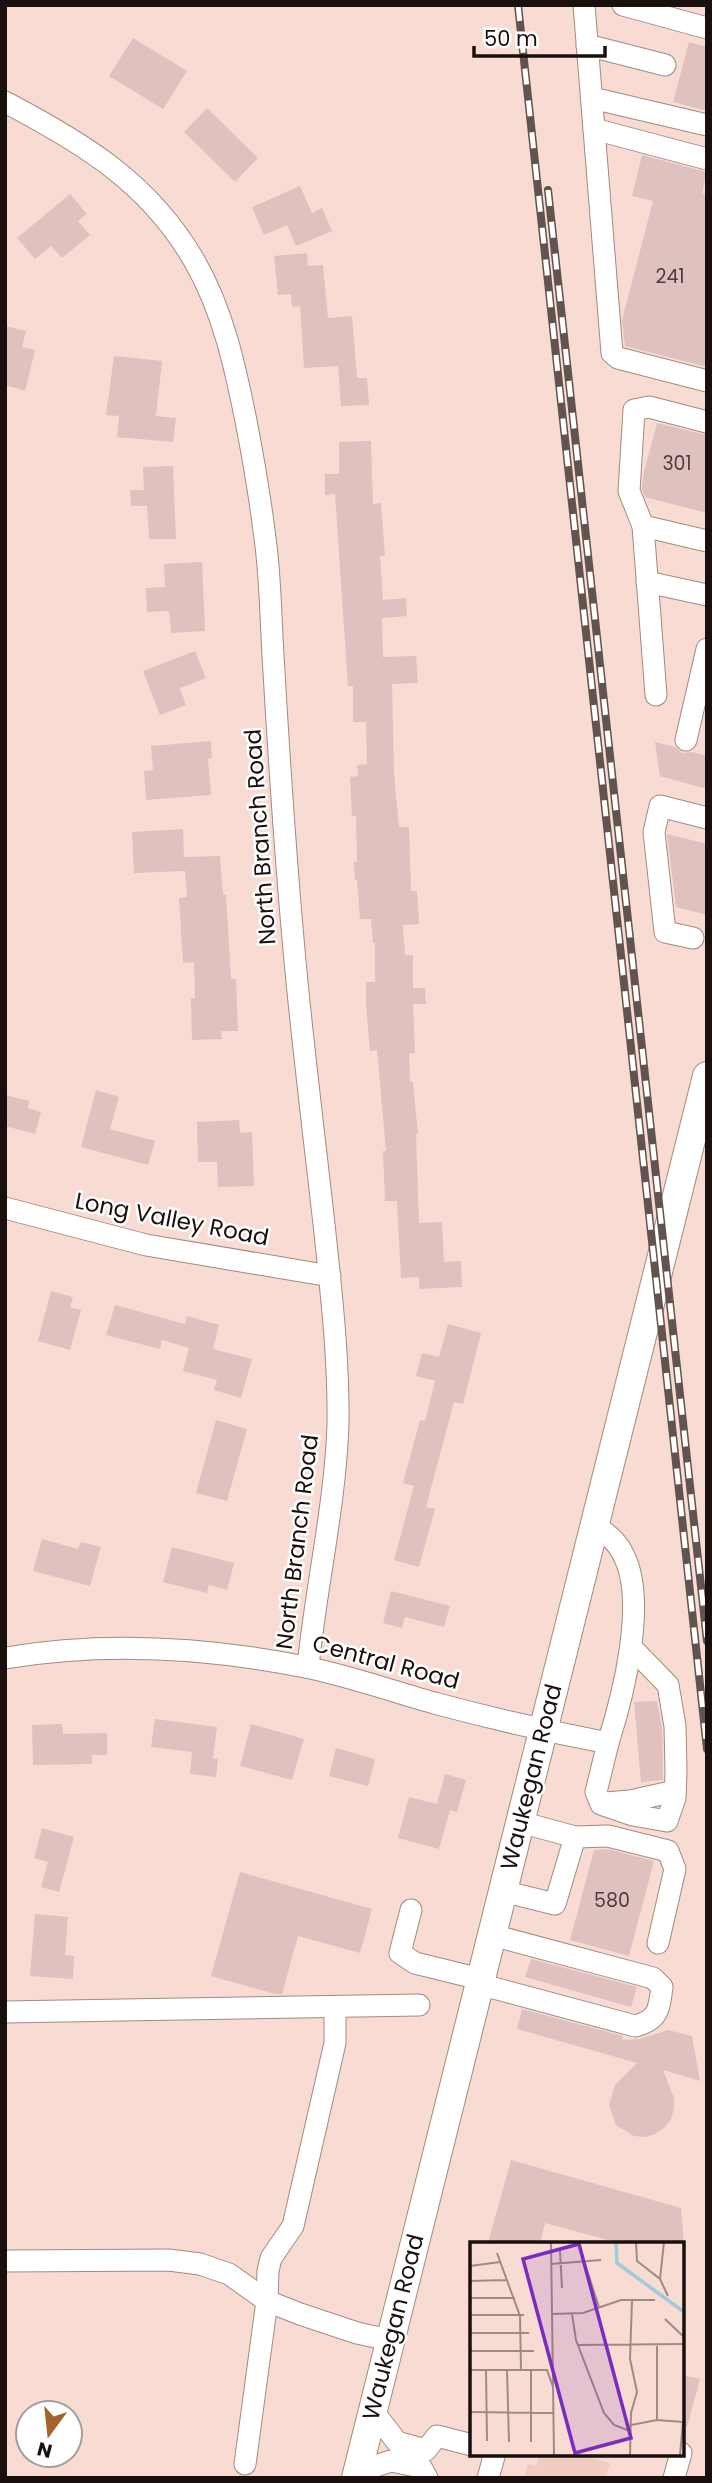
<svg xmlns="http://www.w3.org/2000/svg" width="712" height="2483" font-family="Poppins,sans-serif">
<rect width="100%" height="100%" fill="#f8dcd3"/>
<path fill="#f1cdc1" d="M540,2453H573L610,2463L606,2478H524L528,2464L536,2466Z"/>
<g fill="#dfc1c0">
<path d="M133,38L187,71L163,109L109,76Z"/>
<path d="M689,42L707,47V111L673,102Z"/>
<path d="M207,108L258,158L235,182L184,132Z"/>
<path d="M642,155L707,172L702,193L707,194V367L625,346L622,320L653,201L632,196Z"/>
<path d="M300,186L312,213L322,208L332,231L296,246L287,225L264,235L252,207Z"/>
<path d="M70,194L87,214L78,221L90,235L62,258L51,246L35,259L17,238Z"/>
<path d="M307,253L308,266L323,265L328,318L352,316L357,378H367L369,405L341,406L338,366L304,368L300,306L292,307L291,294L278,295L274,256Z"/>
<path d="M5,326L26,331L22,347L35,350L25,391L5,385Z"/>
<path d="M114,356L162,361L156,416L176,418L173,442L117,437L119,416L106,415Z"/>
<path d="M657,423L707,435V513L645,497L642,489L643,476Z"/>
<path d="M371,441L373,504L381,503L385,556H380L383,600L406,598L407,616L382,618L383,657L416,656L418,683L392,684L394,773L399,827H409L411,891H417L419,924L403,925L405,955H413V988H425L426,1004H413L415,1053L409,1054L410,1082H413L418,1134H416L419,1223L442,1222L444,1262L461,1261L462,1287L419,1289V1277L401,1278L397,1201H385L383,1151H386L379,1072L377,1050L370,1051L366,1004V982H375V943H373L371,919H360L357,880H355L354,862H357L356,816H352L350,777L358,776L357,765L367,764L366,722H353V686H348L335,494L325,495V474H339V442Z"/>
<path d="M173,466L176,539H149L147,506H131L130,490H144L143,467Z"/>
<path d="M202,562L205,631L171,633L169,611L147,612L146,588L165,587L164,564Z"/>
<path d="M195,651L206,678L180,688L186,705L160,715L143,671Z"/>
<path d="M211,741L212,758L208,759L211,795L146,800L144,771L153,770L151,746Z"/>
<path d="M655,742L675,747L682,753L692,752L707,756V789L660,776Z"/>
<path d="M183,829L184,857L220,856L223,895H226L231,979H236L238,1031H221L222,1039L192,1040L191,998H195L194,962L183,963L179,898L187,897L185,871L134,873L132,832Z"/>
<path d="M667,834L707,844V915L676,907Z"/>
<path d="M96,1090L119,1097L110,1129L155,1141L148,1165L81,1147Z"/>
<path d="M5,1095L29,1101L28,1108L41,1112L35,1134L5,1126Z"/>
<path d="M239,1120L240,1133L252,1132L254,1186L218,1187L217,1162H198L197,1122Z"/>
<path d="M51,1291L73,1297L70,1307L81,1310L70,1350L38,1341Z"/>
<path d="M115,1305L185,1324L187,1316L219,1325L213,1349L252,1359L241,1398L214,1390L217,1380L183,1371L189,1348L162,1340L160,1349L106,1335Z"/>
<path d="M448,1324L481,1333L463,1404L454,1402L426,1507L435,1509L419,1567L394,1560L414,1486L403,1483L420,1420L425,1421L435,1381L416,1376L422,1353L439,1357Z"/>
<path d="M216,1420L247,1429L227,1501L196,1493Z"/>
<path d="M42,1539L78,1549L81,1542L101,1547L90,1586L33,1571Z"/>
<path d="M172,1547L234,1563L227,1590L209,1585L207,1593L163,1582Z"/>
<path d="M391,1591L450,1606L444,1627L405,1617L402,1628L383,1623Z"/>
<path d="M657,1701L662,1727L663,1780L641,1782L634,1702Z"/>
<path d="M155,1719L217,1727L213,1758L218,1759L216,1777L190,1774L192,1752L151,1747Z"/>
<path d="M62,1724L63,1734L107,1733V1755H92V1764L33,1765L32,1725Z"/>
<path d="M251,1724L304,1739L292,1780L240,1766Z"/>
<path d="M336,1748L375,1759L368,1786L329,1776Z"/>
<path d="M445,1774L466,1780L457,1812L450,1810L439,1849L398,1838L409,1797L437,1804Z"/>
<path d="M42,1828L74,1837L59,1892L41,1887L48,1862L34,1858Z"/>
<path d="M607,1849L654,1861L629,1956L570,1940L594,1850Z"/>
<path d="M240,1872L372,1909L360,1953L298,1936L282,1994H275L211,1976Z"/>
<path d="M35,1914L68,1917L65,1955L74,1956L73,1979L30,1976Z"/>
<path d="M531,1959L637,1987L631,2007L525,1977Z"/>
<path d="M522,2009L623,2036L622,2040L639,2039L668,2030L692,2036L700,2081L663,2070L674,2098V2109L671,2119L664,2128L655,2134L645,2137L634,2136L616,2125L609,2105L615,2085L637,2063L517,2029Z"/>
<path d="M511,2160L681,2208L684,2243H619L545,2223L540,2243H488Z"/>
<path d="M682,2375L700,2379L687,2427L682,2426Z"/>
</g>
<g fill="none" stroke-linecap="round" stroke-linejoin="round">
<g stroke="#a38a81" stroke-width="23">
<g id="minor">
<path d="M584,5L612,353L618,358L707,381"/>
<path d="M623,5L707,28"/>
<path d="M587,45L665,65"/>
<path d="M592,98L707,125"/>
<path d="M5,102C83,143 150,183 195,262C223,311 235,366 246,421C254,462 261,504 266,546C271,587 271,630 274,672C280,775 287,879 297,982C305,1063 315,1144 324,1224C331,1291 339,1358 338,1425C335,1507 316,1586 308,1667"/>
<path d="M594,129L707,159"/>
<path d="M643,526L707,541"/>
<path d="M647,582L707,595"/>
<path d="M656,695L643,526L629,491L634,410L649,407L707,422"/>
<path d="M686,740L707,649"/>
<path d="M693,938L665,932L654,832L660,806L707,818"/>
<path d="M5,1208L146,1245L330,1276"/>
<path d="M595,1525C607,1534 618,1542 624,1556C647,1602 623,1696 608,1743"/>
<path d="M5,1658C106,1641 205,1647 305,1667C350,1676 394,1692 438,1704C494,1719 551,1732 608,1743L596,1792L601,1804L633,1815L667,1821L675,1798L676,1772L675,1726L668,1685L631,1647"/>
<path d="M606,1803L630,1801L675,1791"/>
<path d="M575,1837L608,1836L668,1851L675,1869L658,1943"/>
<path d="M502,1891L555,1904L575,1837L520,1822"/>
<path d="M411,1910L400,1953L415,1963L480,1979"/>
<path d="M479,1984L635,2026C659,2020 659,2009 662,1987L653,1978L492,1935"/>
<path d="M5,2012L419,2005"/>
<path d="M5,2261L169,2260L200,2264L229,2274L267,2301L300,2314L357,2333L389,2340"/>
<path d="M372,2410L397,2442L426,2450L437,2436L472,2445"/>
<path d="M245,2464L267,2301L268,2271L271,2258L293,2226L335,2043V2008"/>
<path d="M357,2472L391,2461L421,2467L427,2478"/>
<path d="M488,2478L495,2453"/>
<path d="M674,2478L681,2453"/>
</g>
</g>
<g stroke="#a38a81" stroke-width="30">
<path id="major" d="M356,2478L707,1076"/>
</g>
<use href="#minor" stroke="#fff" stroke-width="21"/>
<use href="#major" stroke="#fff" stroke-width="28"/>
<g stroke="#62534e" stroke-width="8">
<g id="rail">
<path d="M518,5L707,1749"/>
<path d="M548,190L707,1641"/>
</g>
</g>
<use href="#rail" stroke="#fff" stroke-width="5" stroke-dasharray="16" stroke-linecap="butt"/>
</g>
<g text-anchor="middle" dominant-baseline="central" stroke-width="5" stroke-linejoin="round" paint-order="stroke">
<g font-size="19" fill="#4a3c3a">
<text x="670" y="276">241</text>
<text x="677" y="463">301</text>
<text x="612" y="1900">580</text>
</g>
<g font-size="23" fill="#19100d" stroke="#fff">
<text transform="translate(260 837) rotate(-94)">North Branch Road</text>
<text transform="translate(172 1219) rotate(11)">Long Valley Road</text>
<text transform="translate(297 1542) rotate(-83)">North Branch Road</text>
<text transform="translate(386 1662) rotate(15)">Central Road</text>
<text transform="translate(531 1777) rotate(-76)">Waukegan Road</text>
<text transform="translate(393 2327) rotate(-76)">Waukegan Road</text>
</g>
</g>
<g transform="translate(470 2242)">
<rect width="214" height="214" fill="#f8dcd3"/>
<path fill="none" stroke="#a2cadd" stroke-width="3.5" d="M146,0L147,21L214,70"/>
<path fill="none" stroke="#9f8a84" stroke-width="2" d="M81,0L84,213M166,0L167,19L190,37L198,54M90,9L92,46M27,11L50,74L51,128M114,19L129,65M81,22L131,18M0,24L30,20M0,35L1,39L37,38M190,37L194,0M0,56H45M82,72L113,71L151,58H185M102,72L106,98L134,171L144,183L160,189M0,73H54M198,80L195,77L214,95M0,91H59M108,103L214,102M0,109H64M0,128H77L83,145M16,128L17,199M37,128L39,200M0,170L84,171M187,178V104M161,183L187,178L213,180M61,200V128M160,213L161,171L167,150L160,117L162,58M210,213L213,179"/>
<path fill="#7b2cbf" fill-opacity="0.15" stroke="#7b2cbf" stroke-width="3.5" d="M109,2L161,196L105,211L53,17Z"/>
<rect width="214" height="214" fill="none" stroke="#19100d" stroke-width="3.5"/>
</g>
<rect width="712" height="2483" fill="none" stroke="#19100d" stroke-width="14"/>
<g transform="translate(49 2434) rotate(195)"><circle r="33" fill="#ffffff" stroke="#a39f9e" stroke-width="2"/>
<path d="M0-5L12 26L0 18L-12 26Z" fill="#a3652b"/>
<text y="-10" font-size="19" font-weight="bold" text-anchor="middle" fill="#19100d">N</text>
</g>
<path d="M474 46v10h131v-10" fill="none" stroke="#19100d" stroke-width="3.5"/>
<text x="484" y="46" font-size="21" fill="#19100d" stroke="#ffffff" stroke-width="5" paint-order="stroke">50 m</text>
</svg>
